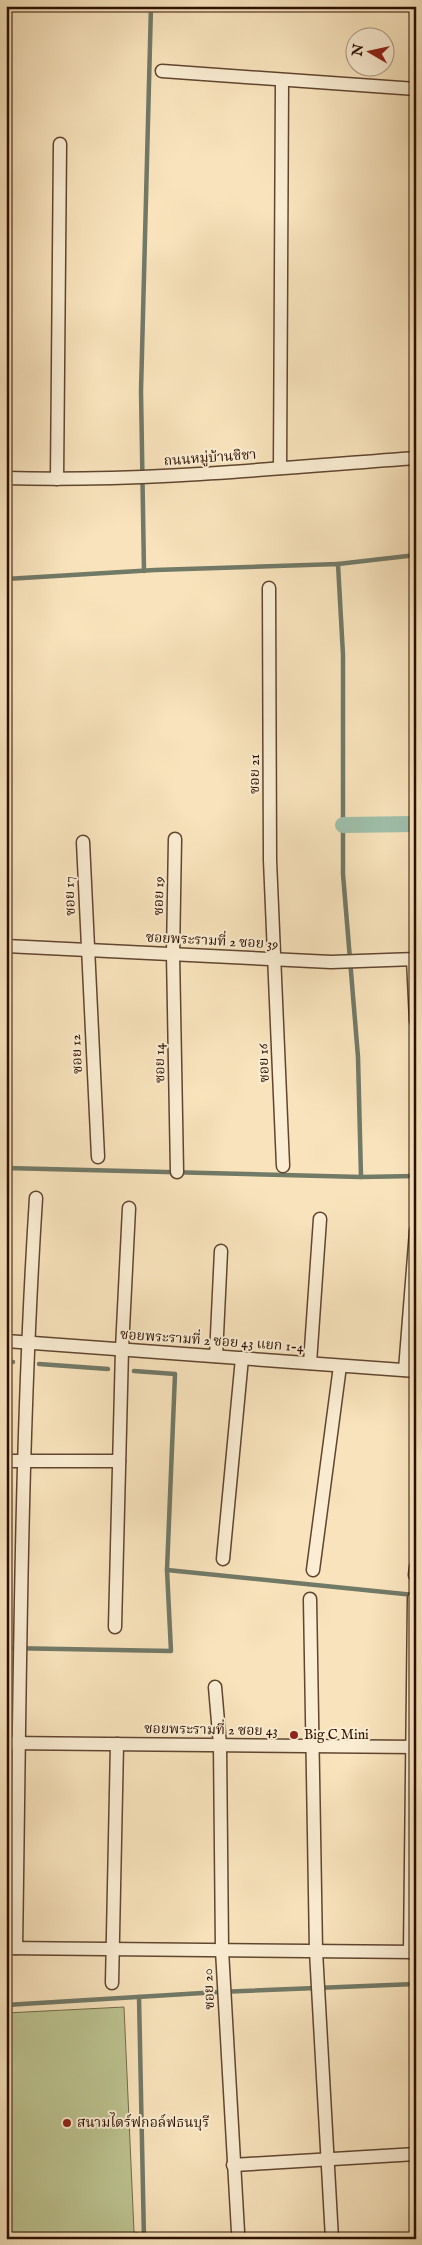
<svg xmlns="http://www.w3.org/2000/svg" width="422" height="2245" font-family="'IM FELL English','Noto Serif Thai',serif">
<rect width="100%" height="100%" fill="#f8e3bc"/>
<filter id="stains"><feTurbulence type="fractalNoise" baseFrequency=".004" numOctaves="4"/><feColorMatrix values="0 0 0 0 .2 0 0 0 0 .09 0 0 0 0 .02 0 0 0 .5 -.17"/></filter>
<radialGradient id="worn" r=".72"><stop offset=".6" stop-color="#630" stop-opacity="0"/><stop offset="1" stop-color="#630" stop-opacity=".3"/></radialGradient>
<path fill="#bcc491" stroke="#746a48" d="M124,2007L134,2232L167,2239H6V2013Z"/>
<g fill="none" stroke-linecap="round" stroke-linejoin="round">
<g stroke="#717967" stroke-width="4.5">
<path d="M338,564L416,555"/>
<path d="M144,571L141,391L151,6"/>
<path d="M6,579L155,570L338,564L343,655V874L358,1057L361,1177"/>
<path d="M6,1168L361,1177L416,1176"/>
<path d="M6,1361L13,1362"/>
<path d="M39,1364L108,1369"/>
<path d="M167,1570L414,1595"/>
<path d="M6,1648L171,1651L167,1570L175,1374L134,1371"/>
<path d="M139,1997L144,2239"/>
<path d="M6,2005L219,1992L415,1984L416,1990"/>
</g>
<path stroke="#9fbfab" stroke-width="16" d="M343,825L416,824"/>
<g stroke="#60452f" stroke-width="15">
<g id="minor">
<path d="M162,71L416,89"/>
<path d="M280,468L282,81"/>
<path d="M6,478C143,482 279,468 416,458"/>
<path d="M57,479L60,144"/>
<path d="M269,588L270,860L283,1166"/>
<path d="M175,839L173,954L177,1172"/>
<path d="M83,842L98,1157"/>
<path d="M6,946L331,962L416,959"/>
<path d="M413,959L416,1021"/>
<path d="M6,1341L416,1371"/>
<path d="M216,1356L221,1251"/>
<path d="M310,1363L320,1219"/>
<path d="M405,1370L416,1231"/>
<path d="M6,1461H119"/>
<path d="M223,1559L242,1358"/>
<path d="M313,1570L340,1366"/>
<path d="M415,1575L416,1567"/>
<path d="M310,1599L316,1951L332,2239"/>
<path d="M115,1627L122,1349L129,1208"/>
<path d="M215,1687L220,1745L222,1950L238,2232"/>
<path d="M6,1743L416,1747"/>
<path d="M6,1948L416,1952"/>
<path d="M16,1948C20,1697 20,1447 36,1198"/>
<path d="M410,1952L414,1598"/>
<path d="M112,1983L117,1744"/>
<path d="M233,2165L416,2154"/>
</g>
</g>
<use href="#minor" stroke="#faedd3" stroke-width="12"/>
</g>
<g fill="#8f2418" stroke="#faedd3" stroke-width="2">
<circle cx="294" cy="1735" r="5"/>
<circle cx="67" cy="2123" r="5"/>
</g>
<g text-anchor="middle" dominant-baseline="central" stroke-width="4" stroke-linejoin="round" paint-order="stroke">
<g font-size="14" fill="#2d1000" stroke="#faedd3">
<text transform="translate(210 458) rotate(-4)">ถนนหมู่บ้านชิชา</text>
<text transform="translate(255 774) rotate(-90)">ซอย 21</text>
<text transform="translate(70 896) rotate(-92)">ซอย 17</text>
<text transform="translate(159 896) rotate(-89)">ซอย 19</text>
<text transform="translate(212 941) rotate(3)">ซอยพระรามที่ 2 ซอย 39</text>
<text transform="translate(77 1054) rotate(-93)">ซอย 12</text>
<text transform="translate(160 1063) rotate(-91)">ซอย 14</text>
<text transform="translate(264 1063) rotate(-92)">ซอย 16</text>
<text transform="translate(212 1341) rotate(4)">ซอยพระรามที่ 2 ซอย 43 แยก 1-4</text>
<text transform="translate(211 1730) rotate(1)">ซอยพระรามที่ 2 ซอย 43</text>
<text transform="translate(209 1989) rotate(-93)">ซอย 20</text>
</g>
<g font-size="14" fill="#2d1000" stroke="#faedd3" text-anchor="start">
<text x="304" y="1735">Big C Mini</text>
<text x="77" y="2123">สนามไดร์ฟกอล์ฟธนบุรี</text>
</g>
</g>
<rect width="422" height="2245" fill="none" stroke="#f8e3bc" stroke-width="25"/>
<rect x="8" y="8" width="407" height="2230" fill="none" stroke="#2d1000" stroke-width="2.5"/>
<rect x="12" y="12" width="397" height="2220" fill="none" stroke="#2d1000"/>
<g transform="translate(370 52) rotate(279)"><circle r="24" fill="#faedd3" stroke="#a8957f"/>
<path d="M0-4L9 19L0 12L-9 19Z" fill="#8f2418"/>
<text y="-8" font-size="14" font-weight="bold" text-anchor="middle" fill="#2d1000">N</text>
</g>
<rect width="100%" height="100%" filter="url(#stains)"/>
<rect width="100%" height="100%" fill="url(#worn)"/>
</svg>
